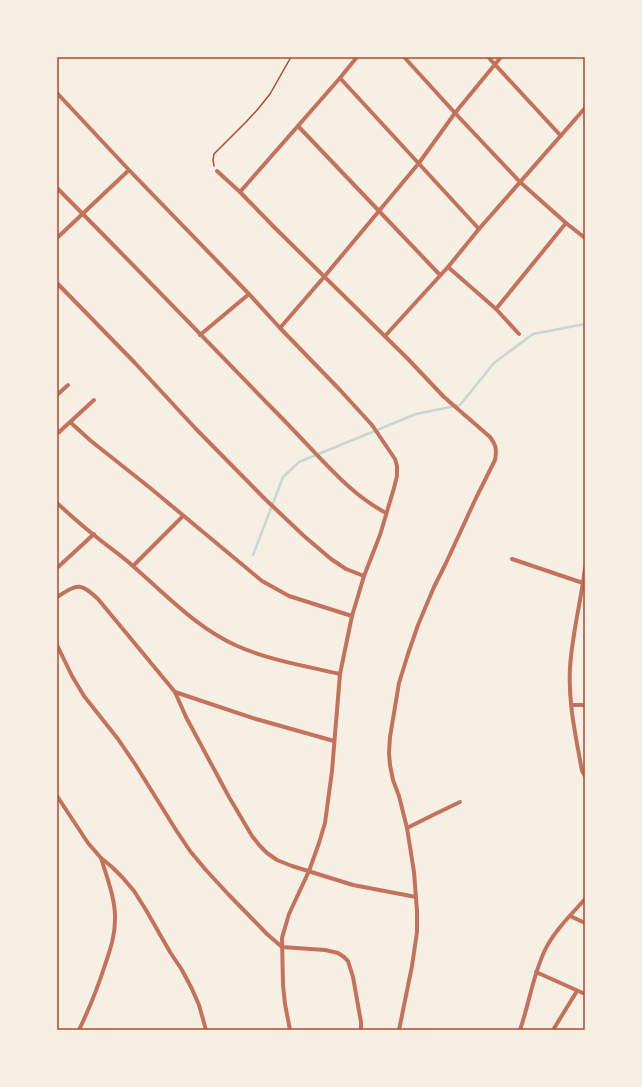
<svg xmlns="http://www.w3.org/2000/svg" width="642" height="1087" font-family="Roboto,sans-serif">
<rect width="100%" height="100%" fill="#f6efe4"/>
<g fill="none" stroke-linecap="round" stroke-linejoin="round">
<path stroke="#c9d6d2" stroke-width="2.5" d="M253,555L283,477L299,462L416,414L460,405L494,363L533,334L585,324"/>
<path stroke="#b5482f" stroke-width="1.5" d="M214,166L213,160L214,154L246,122L258,109L270,94L291,57"/>
<g stroke="#c5725c" stroke-width="4">
<path d="M404,57L455,113L520,182L566,223L585,238"/>
<path d="M488,57L561,136"/>
<path d="M340,78L479,229"/>
<path d="M57,93L129,170L249,294L280,328L340,390L372,425L395,459L397,466V476L394,488L380,535L364,576L352,616L340,674L332,771L325,823L319,843L309,871L289,914L282,938L283,985L285,1004L290,1030"/>
<path d="M298,126L379,211L440,275"/>
<path d="M217,171L240,192L275,228L407,358L444,397L490,437C496,445 497,450 495,460L476,498L446,563L434,587L418,625L408,654L399,683L390,737L389,753L390,765L393,780L399,796L407,828L414,872L417,911V932L412,966L399,1030"/>
<path d="M57,188C128,259 198,332 269,405C285,421 301,438 317,455C339,478 358,498 386,513"/>
<path d="M240,192L340,78L357,57"/>
<path d="M57,238L129,170"/>
<path d="M448,267L496,309L519,334"/>
<path d="M57,283L135,363L196,429L265,499L304,536L331,559L346,569L364,576"/>
<path d="M496,309L566,223"/>
<path d="M280,328L324,277L419,163L455,113L501,57"/>
<path d="M200,335L249,294"/>
<path d="M385,336L448,267L479,229L585,108"/>
<path d="M57,395L68,385"/>
<path d="M70,422L91,441L149,487L262,581L289,596L352,616"/>
<path d="M57,434L94,400"/>
<path d="M57,503C69,514 81,525 94,535C107,546 122,556 134,567C166,595 196,627 235,645C268,660 305,666 340,674"/>
<path d="M512,559L583,583"/>
<path d="M133,566L183,516"/>
<path d="M57,568L94,534"/>
<path d="M585,568C581,602 572,634 570,668C568,703 576,737 582,771L585,776"/>
<path d="M57,597C78,584 80,582 98,599L175,692L186,717L229,797L252,836L260,846L267,853L277,860L292,866L353,885L416,897"/>
<path d="M57,645L72,676L84,696L118,739L135,764L176,830L190,851L205,869L228,894L267,934L282,947L325,950L338,953L344,957L348,961L353,977L361,1022V1030"/>
<path d="M175,692L256,719L334,741"/>
<path d="M572,705H585"/>
<path d="M57,796L88,843L101,858L112,867L123,878L134,891L146,910L170,952L182,970L192,989L199,1005L206,1030"/>
<path d="M407,828L435,814L460,802"/>
<path d="M570,916L585,923"/>
<path d="M536,972L585,994"/>
<path d="M79,1030C89,1009 98,987 105,965C110,950 115,936 115,920C116,901 107,877 101,858"/>
<path d="M520,1030C529,1004 533,975 545,950C554,931 571,915 585,899"/>
<path d="M553,1030L577,991"/>
</g>
</g>
<rect width="642" height="1087" fill="none" stroke="#f6efe4" stroke-width="116"/>
<rect x="58" y="58" width="526" height="971" fill="none" stroke="#b5482f" stroke-width="1.5"/>
</svg>
